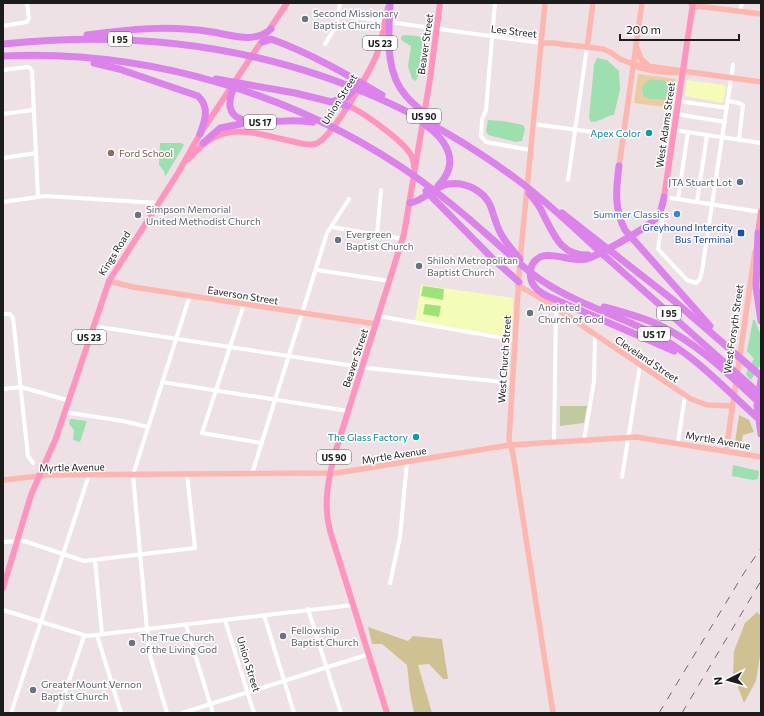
<svg xmlns="http://www.w3.org/2000/svg" width="764" height="716" font-family="Commissioner,sans-serif">
<rect width="100%" height="100%" fill="#eee1e5"/>
<path fill="#eccba3" fill-rule="evenodd" d="M638,74L676,79L672,108L634,103ZM655,79L666,82L669,86L663,100L647,98L642,95L645,82Z"/>
<g fill="#d0c193">
<path d="M739,415L749,420L754,432L743,435L741,445L735,442Z"/>
<path d="M757,612L761,616V649L756,681L744,703L733,674L734,651L745,623Z"/>
<path d="M368,627L408,641L413,636L442,639L448,679H443L429,664L418,665L432,713H414L410,693L407,665L382,644H372Z"/>
</g>
<path fill="#c1c9a1" d="M560,406H587L584,423L560,426Z"/>
<g fill="#f5fcba">
<path d="M687,80L724,85L726,87L723,103L685,96Z"/>
<path d="M421,285L513,298L512,337L415,321Z"/>
</g>
<g fill="#9ee37a">
<path d="M423,286L444,289L443,300L421,296Z"/>
<path d="M425,304L441,306L439,317L423,314Z"/>
</g>
<g fill="#9edfaf">
<path d="M404,35L418,36L423,39L418,76L416,81L412,79L408,66L411,46L401,40V37Z"/>
<path d="M597,58L607,60L619,71L620,90L614,115C605,116 600,122 591,122L589,118L594,65Z"/>
<path d="M653,79L665,81L668,84V93L665,100L650,99L643,96L642,88L645,82Z"/>
<path d="M488,120L503,121L523,125L525,129L522,141L516,142L488,135L486,131Z"/>
<path d="M160,143H182L184,145L165,177L164,171L159,165Z"/>
<path d="M753,320H755L761,336V364L751,380L746,375L748,368L754,359L747,351Z"/>
<path d="M70,419L87,421L80,442L73,440L74,430L69,424Z"/>
<path d="M733,465L759,471L758,479L753,480L732,476Z"/>
</g>
<g fill="none" stroke-linecap="round" stroke-linejoin="round">
<g stroke="#fff" stroke-width="4">
<path d="M495,3L486,110L482,120L481,136L486,142L530,150"/>
<path d="M740,11L742,3"/>
<path d="M338,15L385,21"/>
<path d="M389,22L541,43"/>
<path d="M3,26L27,22L29,18L27,3"/>
<path d="M325,44L336,26L340,3"/>
<path d="M3,70L27,67L30,68L32,71L38,197"/>
<path d="M678,101L727,108"/>
<path d="M728,101L739,103L743,105L739,139"/>
<path d="M3,114L33,110"/>
<path d="M676,114L725,122"/>
<path d="M533,124L623,136"/>
<path d="M674,130L761,143"/>
<path d="M3,158L36,153"/>
<path d="M568,180L587,47"/>
<path d="M664,199V197L761,212"/>
<path d="M678,199L688,132"/>
<path d="M3,202L45,196L158,203"/>
<path d="M697,202L707,135"/>
<path d="M664,207L658,249L687,280L696,283L700,279L702,271L733,65"/>
<path d="M332,227L403,239"/>
<path d="M377,235L381,190"/>
<path d="M317,270L390,281"/>
<path d="M244,304L202,433L262,443"/>
<path d="M3,314H10L13,318L28,456L33,463"/>
<path d="M378,316L514,340"/>
<path d="M93,326L367,368L512,383"/>
<path d="M162,382L348,411"/>
<path d="M3,389L21,387L67,400"/>
<path d="M64,412L123,421L148,427"/>
<path d="M584,440L594,381L595,335"/>
<path d="M554,442L556,308"/>
<path d="M678,442L685,396"/>
<path d="M252,474L327,233L349,199"/>
<path d="M622,477L640,365"/>
<path d="M3,542L24,541L84,561L195,548L187,474"/>
<path d="M95,561L102,634"/>
<path d="M390,583L400,537L407,462"/>
<path d="M308,609L341,713"/>
<path d="M3,610L87,636L353,605"/>
<path d="M264,615L294,713"/>
<path d="M225,620L254,713"/>
<path d="M186,625L213,713"/>
<path d="M97,635L121,713"/>
<path d="M11,713L89,475"/>
<path d="M58,713L84,636"/>
<path d="M167,713L149,652L133,475L190,295"/>
<path d="M182,713L369,654"/>
</g>
<g stroke="#fdb7b0" stroke-width="5.5">
<path d="M545,3L520,260L509,439L513,454L553,713"/>
<path d="M690,3L697,6L761,14"/>
<path d="M541,43H553L603,49L610,52L620,59L633,64L761,82"/>
<path d="M587,47L593,3"/>
<path d="M637,48L641,59L647,64"/>
<path d="M633,64C638,70 676,75 683,71"/>
<path d="M619,166L642,3"/>
<path d="M109,281L133,287L376,324"/>
<path d="M518,285L550,304L691,399L707,405L732,406"/>
<path d="M726,451L755,251"/>
<path d="M3,480L48,475L337,473L510,445L636,437L761,457"/>
</g>
<g stroke="#ff95bf" stroke-width="6">
<path d="M348,106C362,111 401,140 409,152C412,156 414,161 414,167"/>
<path d="M189,159C221,119 248,132 291,141C299,143 308,146 315,144C331,140 370,71 377,54C383,39 384,22 388,7"/>
<path d="M664,197L693,3"/>
<path d="M758,233L761,211"/>
<path d="M3,588L31,495L56,438L109,281L178,173L200,134L287,3"/>
<path d="M387,713L330,531C323,505 328,479 335,453L404,234L430,79L440,3"/>
</g>
<g stroke="#dc83eb" stroke-width="7">
<path d="M390,3C389,34 384,71 406,96C415,106 426,115 437,123"/>
<path d="M87,35C129,29 170,25 212,32C232,35 254,44 271,29"/>
<path d="M263,42L271,39C310,53 346,74 382,95"/>
<path d="M3,44C190,24 362,65 515,178C548,202 577,231 607,258C658,304 710,349 761,395"/>
<path d="M3,56C148,49 302,95 420,180C442,196 464,214 484,232C504,249 522,268 544,282C579,305 621,316 658,336C697,357 728,392 761,421"/>
<path d="M94,63L119,69L198,96C210,107 205,121 200,134"/>
<path d="M216,79L295,93L348,106"/>
<path d="M235,85C215,128 258,122 285,121C294,120 304,121 313,122"/>
<path d="M334,101L346,98L358,86"/>
<path d="M424,124C447,140 461,162 438,186"/>
<path d="M203,143L220,128L246,123"/>
<path d="M619,166C616,189 614,209 625,230L710,326"/>
<path d="M426,191L491,257L519,282"/>
<path d="M529,193C535,200 540,206 543,214C554,235 561,256 588,255"/>
<path d="M664,197C663,204 661,211 657,217C649,227 598,256 586,259C568,263 543,245 532,265C527,280 533,289 547,296L674,351"/>
<path d="M410,203C424,201 433,187 448,184C464,181 483,190 490,205C494,215 496,225 501,234C506,243 513,251 520,259"/>
<path d="M562,213L673,300L761,376"/>
<path d="M758,233L756,287L761,321"/>
<path d="M604,307C623,312 642,317 659,325C699,344 729,375 761,404"/>
<path d="M761,380L757,406L761,434"/>
</g>
<g stroke="#6a6a6a" stroke-width="1" stroke-dasharray="8 8" stroke-linecap="butt">
<path d="M659,713L744,573L761,548"/>
<path d="M682,713L761,581"/>
</g>
</g>
<g fill="#6b7280" stroke="#fff" stroke-width="1.5">
<circle cx="305" cy="19" r="4"/>
<circle cx="138" cy="215" r="4"/>
<circle cx="338" cy="240" r="4"/>
<circle cx="419" cy="266" r="4"/>
<circle cx="530" cy="313" r="4"/>
<circle cx="283" cy="636" r="4"/>
<circle cx="132" cy="643" r="4"/>
<circle cx="33" cy="690" r="4"/>
</g>
<g fill="#0f9aa8" stroke="#fff" stroke-width="1.5">
<circle cx="649" cy="133" r="4"/>
<circle cx="416" cy="437" r="4"/>
</g>
<circle fill="#8d6e63" stroke="#fff" stroke-width="1.5" cx="111" cy="153" r="4"/>
<circle fill="#5c6f8a" stroke="#fff" stroke-width="1.5" cx="740" cy="182" r="4"/>
<circle fill="#3f7fe0" stroke="#fff" stroke-width="1.5" cx="677" cy="214" r="4"/>
<rect fill="#1a4fb4" stroke="#fff" stroke-width="1.5" x="737" y="229" width="8" height="8" rx="2"/>
<g text-anchor="middle" dominant-baseline="central" stroke-width="3" stroke-linejoin="round" paint-order="stroke">
<g fill="#fff" stroke="#606060" stroke-width="1">
<rect x="108" y="32" width="24" height="14" rx="3"/>
<rect x="363" y="36" width="34" height="14" rx="3"/>
<rect x="407" y="109" width="34" height="14" rx="3"/>
<rect x="244" y="115" width="32" height="14" rx="3"/>
<rect x="657" y="306" width="24" height="14" rx="3"/>
<rect x="638" y="327" width="32" height="14" rx="3"/>
<rect x="72" y="330" width="34" height="14" rx="3"/>
<rect x="317" y="450" width="34" height="14" rx="3"/>
</g>
<g font-size="9" font-weight="bold" fill="#1c1c1c">
<text x="120" y="39">I 95</text>
<text x="380" y="43">US 23</text>
<text x="424" y="116">US 90</text>
<text x="260" y="122">US 17</text>
<text x="669" y="313">I 95</text>
<text x="654" y="334">US 17</text>
<text x="89" y="337">US 23</text>
<text x="334" y="457">US 90</text>
</g>
<g font-size="10" fill="#5b616d" stroke="#fff" text-anchor="start">
<text x="313" y="13">Second Missionary<tspan x="313" dy="12">Baptist Church</tspan></text>
<text x="146" y="209">Simpson Memorial<tspan x="146" dy="12">United Methodist Church</tspan></text>
<text x="346" y="234">Evergreen<tspan x="346" dy="12">Baptist Church</tspan></text>
<text x="427" y="260">Shiloh Metropolitan<tspan x="427" dy="12">Baptist Church</tspan></text>
<text x="538" y="307">Anointed<tspan x="538" dy="12">Church of God</tspan></text>
<text x="291" y="630">Fellowship<tspan x="291" dy="12">Baptist Church</tspan></text>
<text x="140" y="637">The True Church<tspan x="140" dy="12">of the Living God</tspan></text>
<text x="41" y="684">GreaterMount Vernon<tspan x="41" dy="12">Baptist Church</tspan></text>
</g>
<g font-size="10" fill="#1c1c1c" stroke="#fff">
<text transform="translate(514 31) rotate(7)">Lee Street</text>
<text transform="translate(425 44) rotate(-82)">Beaver Street</text>
<text transform="translate(339 99) rotate(-58)">Union Street</text>
<text transform="translate(665 125) rotate(-82)">West Adams Street</text>
<text transform="translate(114 253) rotate(-58)">Kings Road</text>
<text transform="translate(243 295) rotate(9)">Eaverson Street</text>
<text transform="translate(733 329) rotate(-82)">West Forsyth Street</text>
<text transform="translate(355 358) rotate(-72)">Beaver Street</text>
<text transform="translate(504 359) rotate(-86)">West Church Street</text>
<text transform="translate(647 359) rotate(34)">Cleveland Street</text>
<text transform="translate(718 440) rotate(10)">Myrtle Avenue</text>
<text transform="translate(394 455) rotate(-9)">Myrtle Avenue</text>
<text transform="translate(72 467) rotate(-1)">Myrtle Avenue</text>
<text transform="translate(249 664) rotate(73)">Union Street</text>
</g>
<g font-size="10" fill="#0d838f" stroke="#fff" text-anchor="end">
<text x="641" y="133">Apex Color</text>
<text x="408" y="437">The Glass Factory</text>
</g>
<g font-size="10" fill="#785e54" stroke="#fff" text-anchor="start">
<text x="119" y="153">Ford School</text>
</g>
<g font-size="10" fill="#4e5e75" stroke="#fff" text-anchor="end">
<text x="732" y="182">JTA Stuart Lot</text>
</g>
<g font-size="10" fill="#366cbe" stroke="#fff" text-anchor="end">
<text x="669" y="214">Summer Classics</text>
</g>
<g font-size="10" fill="#164399" stroke="#fff" text-anchor="end">
<text x="733" y="227">Greyhound Intercity<tspan x="733" dy="12">Bus Terminal</tspan></text>
</g>
</g>
<rect width="764" height="716" fill="none" stroke="#1c1c1c" stroke-width="8"/>
<g transform="translate(728 680) rotate(264)" stroke="#ffffff" stroke-width="3" paint-order="stroke">
<path d="M0-3L7 15L0 10L-7 15Z" fill="#1c1c1c"/>
<text y="-6" font-size="11" font-weight="bold" text-anchor="middle" fill="#1c1c1c">N</text>
</g>
<path d="M620 34v6h119v-6" fill="none" stroke="#1c1c1c" stroke-width="2"/>
<text x="626" y="34" font-size="12" fill="#1c1c1c" stroke="#ffffff" stroke-width="3" paint-order="stroke">200 m</text>
</svg>
